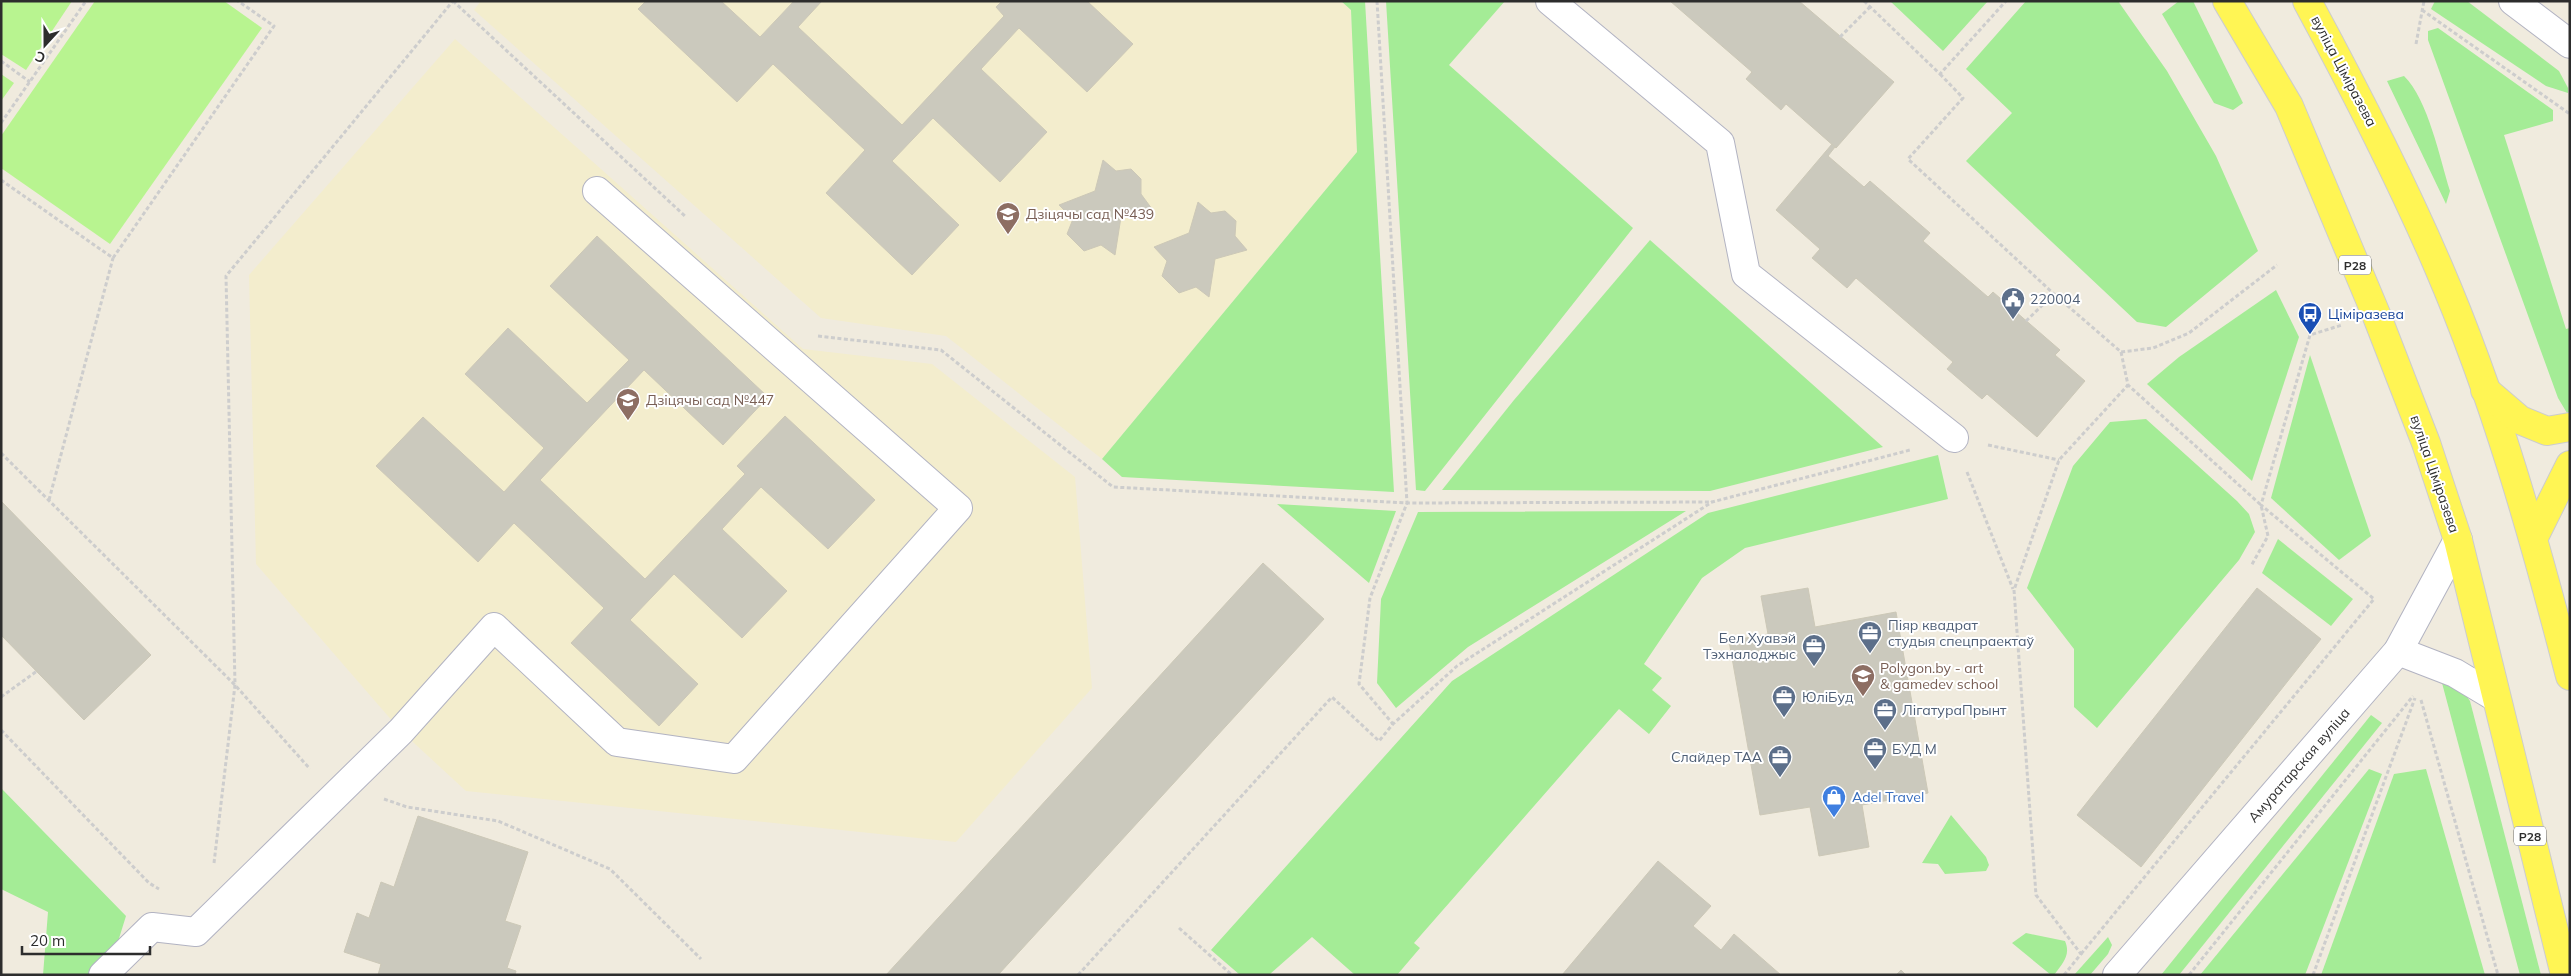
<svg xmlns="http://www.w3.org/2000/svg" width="2571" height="976" font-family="Mulish,sans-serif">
<rect width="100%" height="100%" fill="#f0ebde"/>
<g fill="#f3edcd">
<path d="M481,1H1341L1351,10L1357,152L1102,459L946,336L821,318L474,10Z"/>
<path d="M455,39L803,349L932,364L1075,477L1092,688L956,842L466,791L401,731L256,564L249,275Z"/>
</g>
<g fill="#a4ec96">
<path d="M1341,1H1365L1394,492L1122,477L1102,459L1357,152L1351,10Z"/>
<path d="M1386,1H1505L1449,65L1633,228L1425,491L1416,490Z"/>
<path d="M1890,1H1988L1943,51Z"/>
<path d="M2026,1H2118L2167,71L2216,156L2258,251L2166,327L2137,322L1966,161L2012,113L1966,69Z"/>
<path d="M2179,1H2193L2243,103L2233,110L2214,103L2162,14Z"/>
<path d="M2435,1H2467L2559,71L2568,88V93L2546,86L2431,9Z"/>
<path d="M2438,28L2553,110V121L2504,135L2566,329L2570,328V412L2567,413L2558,398L2428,40V31Z"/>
<path d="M2404,76C2428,99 2440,159 2450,191L2446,204L2387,81Z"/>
<path d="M1650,240L1883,447L1710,491L1442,490L1514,400Z"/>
<path d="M2276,290L2299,337L2252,481L2147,384L2179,357Z"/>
<path d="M2310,355L2371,536L2339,560L2271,498Z"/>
<path d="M2146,419L2237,501L2249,514L2255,532L2239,560L2097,728L2074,707V649L2027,588L2073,466L2110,422Z"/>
<path d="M1938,455L1948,499L1745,548L1702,578L1644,664L1662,678L1652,690L1671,706L1649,734L1619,709L1414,943L1420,948L1397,975H1355L1312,937L1269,975H1240L1211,950L1452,681L1708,513Z"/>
<path d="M1277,504L1396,511L1369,583Z"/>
<path d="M1686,511L1468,647L1396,708L1377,683L1381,599L1418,512Z"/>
<path d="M2278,539L2353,599L2331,626L2262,573Z"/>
<path d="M2442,683L2462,690L2470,701L2541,975H2520Z"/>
<path d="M2371,715L2382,723L2179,975H2161Z"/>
<path d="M2369,769L2382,774L2305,975H2200Z"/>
<path d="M2426,769L2485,975H2321L2394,774Z"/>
<path d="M1,788L126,916L116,948L88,975H43L48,912L1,889Z"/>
<path d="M1951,815L1986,857L1989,865L1986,871L1945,874L1938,864L1922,863Z"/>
<path d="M2026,933L2065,941C2071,955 2063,963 2054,975H2051L2012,943Z"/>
<path d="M2108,937L2112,945L2108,954L2090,975H2074Z"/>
</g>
<g fill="#b8f490">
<path d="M1,1H72L26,70L1,54Z"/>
<path d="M95,1H224L262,28L110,244L1,168V136Z"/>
<path d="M1,74L14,83L1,101Z"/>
</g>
<g fill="#cbc9bd" stroke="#ccc8b7">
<path d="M646,1H721L760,37L794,1H822L798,27L902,125L1004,16L996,7L1002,1H1087L1133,44L1087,92L1019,28L981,69L1047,132L1000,182L933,118L892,161L959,225L912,275L826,193L865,150L773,64L737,102L638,9Z"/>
<path d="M1670,1H1799L1894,82L1836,148L1786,104L1781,110L1746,79L1752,72Z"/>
<path d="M1832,144L1835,147L1828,156L1864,187L1870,181L1930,233L1923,241L1988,297L1993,292L2060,350L2055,355L2085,381L2037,437L1987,394L1982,399L1947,369L1953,362L1856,278L1847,288L1812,258L1820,249L1776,210Z"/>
<path d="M1103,160L1116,171L1131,169L1141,179V194L1152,209L1121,217L1115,255L1101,245L1084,251L1067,234L1073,219L1059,205L1095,191Z"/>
<path d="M1198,202L1211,213L1225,211L1236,221L1235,236L1247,250L1215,259L1209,297L1196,287L1179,293L1162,276L1167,261L1154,247L1189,233Z"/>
<path d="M597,236L768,397L723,445L644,370L540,480L645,579L745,474L737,466L785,416L875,500L828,549L761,487L722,529L787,591L742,638L674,574L630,620L698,684L659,726L571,643L604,608L514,523L478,562L376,466L423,417L504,492L544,448L465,374L508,328L587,403L629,360L550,286Z"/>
<path d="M1,501L151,655L84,720L1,635Z"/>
<path d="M1263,563L1324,619L998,975H886Z"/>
<path d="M1808,588L1815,627L1896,612L1928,793L1862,805L1869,847L1819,856L1810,807L1760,815L1729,641L1768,634L1761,596Z"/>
<path d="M2257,588L2321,639L2141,867L2077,815Z"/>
<path d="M418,816L528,852L505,921L521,926L507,968L516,971L515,975H378L381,964L344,952L357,913L369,918L381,882L394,887Z"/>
<path d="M1658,861L1711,906L1693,926L1721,950L1734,934L1781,975H1562Z"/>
<path d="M1901,970L1906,975H1896Z"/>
</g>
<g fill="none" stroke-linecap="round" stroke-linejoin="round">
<g stroke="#b2b3c2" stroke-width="30">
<g id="minor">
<path d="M1550,1L1720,143L1746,274L1954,438"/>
<path d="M2513,1L2570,44"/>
<path d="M2398,651L2455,673L2495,697"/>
<path d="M103,975L152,927L196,932L401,731L494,627L617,742L734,759L958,508L597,191"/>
<path d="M2117,975L2398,651L2458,540"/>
</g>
</g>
<g stroke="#cdcdcd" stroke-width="30">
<g id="major">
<path d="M2227,1L2289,106L2376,314L2426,443L2458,540L2565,975"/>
<path d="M2307,1C2354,88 2399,175 2438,266C2495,398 2534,537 2570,676"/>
<path d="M2485,390L2520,420L2547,431L2570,427"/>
<path d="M2534,537L2570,465"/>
</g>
</g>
<g stroke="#cdcdcd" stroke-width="3" stroke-dasharray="4 2.5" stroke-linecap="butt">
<path d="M453,1L686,217"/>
<path d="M1377,1L1407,503L1370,598L1359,684L1393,724"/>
<path d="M1864,1L1940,74L2006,1"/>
<path d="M2422,10L2570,114"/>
<path d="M1840,37L1870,7"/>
<path d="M2416,44L2424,1"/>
<path d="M1,61L30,82"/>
<path d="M1940,74L1963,98L1908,159L2054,294L2121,352L2153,348L2189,333L2277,265"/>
<path d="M1,123L86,1"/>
<path d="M1,180L113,258L274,26L238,1"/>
<path d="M2026,321L2054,294"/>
<path d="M818,336L941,350L1113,487L1407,503L1712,502"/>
<path d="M2121,352L2128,385L2261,505L2268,536L2251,566"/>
<path d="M1988,445L2059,460"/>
<path d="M1,453L235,685L310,769"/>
<path d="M1967,472L2013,589"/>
<path d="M49,500L113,258"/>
<path d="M1,697L37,671"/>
<path d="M2421,700L2498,975"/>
<path d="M1,730L149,883L159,889"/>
<path d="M384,799L407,807L498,821L610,869L701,959"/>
<path d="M214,863L235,685L226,276L453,1"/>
<path d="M1179,928L1232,975"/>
<path d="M2081,954L2374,599L2261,505L2310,335L2342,325"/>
<path d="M1078,975L1332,697L1379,741L1393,724L1457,666L1712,502L1910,450"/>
<path d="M2064,975L2081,954L2036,895L2014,590L2059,460L2128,385"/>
<path d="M2189,975L2413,696"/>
<path d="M2313,975L2415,698"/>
</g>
<use href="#minor" stroke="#fff" stroke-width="28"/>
<use href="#major" stroke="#fff554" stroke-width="28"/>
</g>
<defs>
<g id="school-pin" transform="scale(1.25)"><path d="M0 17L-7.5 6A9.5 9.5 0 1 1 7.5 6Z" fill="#8d6e63" stroke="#fff"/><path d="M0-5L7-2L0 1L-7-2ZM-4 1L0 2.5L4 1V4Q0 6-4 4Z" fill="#fff"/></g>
<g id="civic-pin" transform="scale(1.25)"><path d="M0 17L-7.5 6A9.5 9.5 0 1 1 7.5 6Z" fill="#5c6f8a" stroke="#fff"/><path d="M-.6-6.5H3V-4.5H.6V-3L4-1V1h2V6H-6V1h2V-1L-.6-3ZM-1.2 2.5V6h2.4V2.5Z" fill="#fff"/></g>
<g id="bus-pin" transform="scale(1.25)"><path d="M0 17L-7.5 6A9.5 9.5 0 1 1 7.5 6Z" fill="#1a4fb4" stroke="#fff"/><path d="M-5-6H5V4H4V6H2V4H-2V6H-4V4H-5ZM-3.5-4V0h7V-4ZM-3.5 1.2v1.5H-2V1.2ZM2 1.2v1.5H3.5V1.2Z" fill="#fff"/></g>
<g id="office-pin" transform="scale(1.25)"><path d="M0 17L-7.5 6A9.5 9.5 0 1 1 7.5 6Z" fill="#5c6f8a" stroke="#fff"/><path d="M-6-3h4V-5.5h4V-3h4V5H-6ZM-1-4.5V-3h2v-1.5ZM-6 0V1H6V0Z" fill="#fff"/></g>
<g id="university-pin" transform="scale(1.25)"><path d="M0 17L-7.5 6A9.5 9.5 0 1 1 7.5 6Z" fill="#8d6e63" stroke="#fff"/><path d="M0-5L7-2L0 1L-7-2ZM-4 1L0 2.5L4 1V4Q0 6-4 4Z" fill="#fff"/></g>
<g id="shop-pin" transform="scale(1.25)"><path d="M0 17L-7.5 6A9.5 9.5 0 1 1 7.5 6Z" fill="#3f7fe0" stroke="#fff"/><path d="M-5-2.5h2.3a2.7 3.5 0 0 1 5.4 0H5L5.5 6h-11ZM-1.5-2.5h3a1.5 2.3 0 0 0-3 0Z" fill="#fff"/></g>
</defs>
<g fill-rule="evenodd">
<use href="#school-pin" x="1008" y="214"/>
<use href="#civic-pin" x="2013" y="299"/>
<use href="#bus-pin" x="2310" y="314"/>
<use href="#school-pin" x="628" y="400"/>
<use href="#office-pin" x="1870" y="633"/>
<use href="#office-pin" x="1814" y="646"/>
<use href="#university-pin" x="1863" y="676"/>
<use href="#office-pin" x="1784" y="697"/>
<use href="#office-pin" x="1885" y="710"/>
<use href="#office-pin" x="1875" y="749"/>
<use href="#office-pin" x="1780" y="757"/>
<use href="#shop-pin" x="1834" y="797"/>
</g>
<g text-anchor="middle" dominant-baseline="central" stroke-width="4" stroke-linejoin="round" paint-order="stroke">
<g fill="#fff" stroke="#6c6c6c" stroke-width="1">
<rect x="2339" y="255.5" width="32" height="19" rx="4"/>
<rect x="2514" y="826.5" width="32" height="19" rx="4"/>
</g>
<g font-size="12" font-weight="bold" fill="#2d2d2d">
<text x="2355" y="265">Р28</text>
<text x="2530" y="836">Р28</text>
</g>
<g font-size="14" fill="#2d2d2d" stroke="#fff">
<text transform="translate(2344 71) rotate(62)">вуліца Ціміразева</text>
<text transform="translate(2435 474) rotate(71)">вуліца Ціміразева</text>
<text transform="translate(2299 765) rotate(-49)">Амуратарская вуліца</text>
</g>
<g font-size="14" fill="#785e54" stroke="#fff" text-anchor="start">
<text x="1026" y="214">Дзіцячы сад №439</text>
<text x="646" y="400">Дзіцячы сад №447</text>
<text x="1880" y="668">Polygon.by - art<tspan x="1880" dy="16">&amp; gamedev school</tspan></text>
</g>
<g font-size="14" fill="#4e5e75" stroke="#fff" text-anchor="start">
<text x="2030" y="299">220004</text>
<text x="1888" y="625">Піяр квадрат<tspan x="1888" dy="16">студыя спецпраектаў</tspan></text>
<text x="1796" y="638" text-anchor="end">Бел Хуавэй<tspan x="1796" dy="16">Тэхналоджыс</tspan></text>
<text x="1802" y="697">ЮліБуд</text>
<text x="1902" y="710">ЛігатураПрынт</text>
<text x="1892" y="749">БУД М</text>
<text x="1762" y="757" text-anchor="end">Слайдер ТАА</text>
</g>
<g font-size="14" fill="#164399" stroke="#fff" text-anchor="start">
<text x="2328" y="314">Ціміразева</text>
</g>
<g font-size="14" fill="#366cbe" stroke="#fff" text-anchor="start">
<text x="1852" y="797">Adel Travel</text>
</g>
</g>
<rect width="2571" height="976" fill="none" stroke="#2d2d2d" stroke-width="5"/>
<g transform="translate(45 45) rotate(201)" stroke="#ffffff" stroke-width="4" paint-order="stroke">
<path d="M0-4L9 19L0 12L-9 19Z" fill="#2d2d2d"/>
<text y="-8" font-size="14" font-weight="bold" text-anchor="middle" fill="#2d2d2d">С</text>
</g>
<path d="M22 946v8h128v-8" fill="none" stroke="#2d2d2d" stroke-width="2.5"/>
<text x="30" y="946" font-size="15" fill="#2d2d2d" stroke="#ffffff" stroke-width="4" paint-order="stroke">20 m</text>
</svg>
